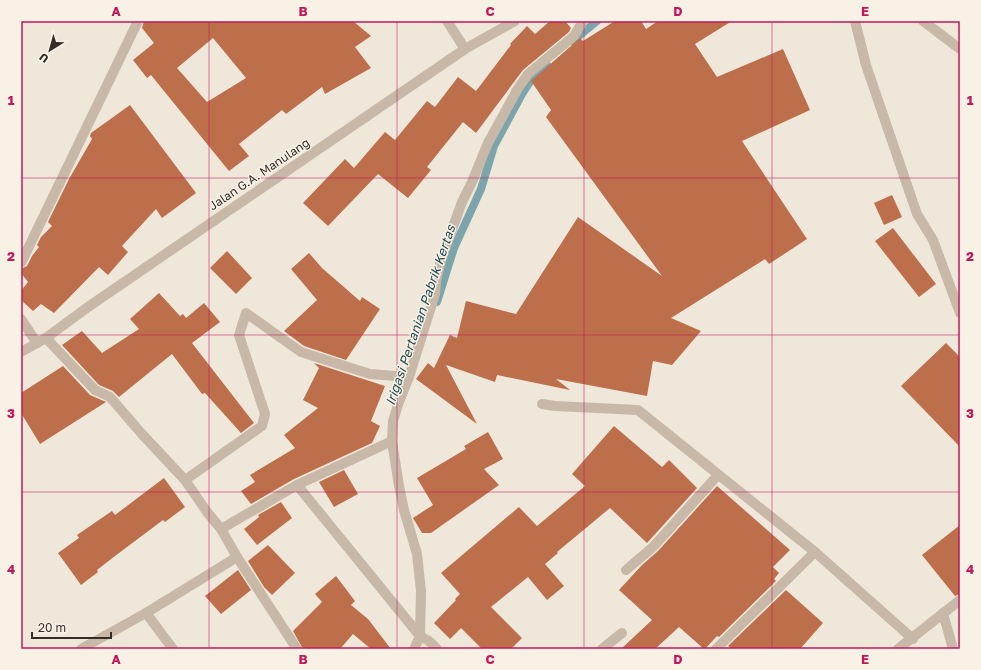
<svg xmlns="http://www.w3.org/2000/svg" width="981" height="670" font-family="'Golos Text',sans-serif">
<rect width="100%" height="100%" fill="#f0e7db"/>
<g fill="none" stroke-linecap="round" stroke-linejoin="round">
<g stroke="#7ca5ab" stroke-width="8">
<path d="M573,41L597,21"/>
<path d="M437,302L454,248L481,189L494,146L522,94L533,77L547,65"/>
</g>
</g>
<g fill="#bd6f4b" fill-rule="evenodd">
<path d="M144,21H353L371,36L355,47L371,68L325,94L322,87L286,114L282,110L239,144L249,156L229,171L151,75L147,78L133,60L154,43L142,28ZM213,38L246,78L207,102L177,68Z"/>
<path d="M550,21H565L571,28L569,32L523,70L476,133L463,122L427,167L431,170L408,198L378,174L328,226L303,203L345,159L354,168L385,132L395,140L427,101L435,107L458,77L476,91L511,45L510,44L527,26L535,34Z"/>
<path d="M615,21H641L646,29L658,21H732L695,44L717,77L783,49L810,110L742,141L807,239L769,264L765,259L671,318L701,331L672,365L653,361L647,396L556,379L570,390L497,375L495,382L446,365L477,424L416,379L428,363L434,368L450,335L457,338L466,301L516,314L578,217L662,276L546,117L551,110L531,81L580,38L583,41Z"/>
<path d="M130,105L196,193L162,218L156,209L122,246L128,252L108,275L99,267L54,313L41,304L33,311L21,300V291L28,282L21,273V269L27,266L32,256L39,247L37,245L41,237L52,226L48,222L69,179L92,139L90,136L91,133Z"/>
<path d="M892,195L902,217L884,225L874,203Z"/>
<path d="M893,228L936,284L919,297L875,241Z"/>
<path d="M227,251L252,278L236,294L210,268Z"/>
<path d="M309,253L322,268L360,301L362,297L380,309L346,360L304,346L284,331L317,300L291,269Z"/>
<path d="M159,293L180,316L183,314L186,318L204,303L220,322L192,343L254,423L241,433L205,393L202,394L172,354L119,397L113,391L99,385L62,345L82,331L102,353L139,329L130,319Z"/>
<path d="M946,343L960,357V447L901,386Z"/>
<path d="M314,363L385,386L371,421L380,426L372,443L294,479L251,504L241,491L255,482L250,475L295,448L284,435L318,408L303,400L319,368Z"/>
<path d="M63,366L90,395L106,402L40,444L21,413V393Z"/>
<path d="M614,426L662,467L669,460L697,488L647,543L610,508L557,552L558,553L545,564L564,586L547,600L528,577L491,607L522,638L511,649H482L461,628L450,639L434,623L456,600L455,599L460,594L441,573L519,507L537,526L585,486L572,474Z"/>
<path d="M488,432L503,459L484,469L499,485L431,533H422L413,518L433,505L417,478L466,449L464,446Z"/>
<path d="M344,470L358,494L334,507L319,482Z"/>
<path d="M164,478L185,507L165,522L163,520L115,556L97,570L98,572L81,585L58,553L79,538L77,535L112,511L115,515Z"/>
<path d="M717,486L790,550L773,567L779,573L774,579L776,581L719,637L717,636L705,649H704L679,627L655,649H621L652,620L619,590L642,565L658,551Z"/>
<path d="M281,502L292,518L257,545L244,529L259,517L258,515Z"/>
<path d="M960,525V594L955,596L922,555Z"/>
<path d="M268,545L295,573L272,595L264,587L248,561Z"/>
<path d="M238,570L251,590L221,614L205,596Z"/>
<path d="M336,576L355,601L351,605L368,619L391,649H371L353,634L340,649H303L293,631L322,602L315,594Z"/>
<path d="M786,590L823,623L800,649H732L728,646Z"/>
</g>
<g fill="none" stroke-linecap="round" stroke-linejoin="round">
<g stroke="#c7b8a7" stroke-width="10">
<path d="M447,21L465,49"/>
<path d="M855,21L866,65L917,214L933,240L960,313"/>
<path d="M923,21L960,49"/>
<path d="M21,263L138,21"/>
<path d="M21,319L37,343"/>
<path d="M46,338L95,390L110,397L141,433L185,480L207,512L221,529L237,557L297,649"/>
<path d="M21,352L46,338L88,307L465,49L515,21"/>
<path d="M542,404L555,406L638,410L815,552L913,639"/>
<path d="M185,480L262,426L265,414L239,335L246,313L301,352L370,374L409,377"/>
<path d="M297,485L420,636L429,641L437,649"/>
<path d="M221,529L297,485L392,441"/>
<path d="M626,570L653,547L718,475"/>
<path d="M146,613L173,649"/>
<path d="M943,613L953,649"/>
<path d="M81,649L146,613L237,557"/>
<path d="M414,649L420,636L421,591L417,554L404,510L399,486L392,441L393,421L399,402L409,377L435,294L436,281L441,260L462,202L472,182L488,143L517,90L528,74L574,36L583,21"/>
<path d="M602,649L622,633"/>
<path d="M716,649L815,552"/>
<path d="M898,649L960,600"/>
</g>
</g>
<path fill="none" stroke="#c2185b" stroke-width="1" stroke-opacity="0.55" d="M209,21V649M397,21V649M584,21V649M772,21V649M21,178H960M21,335H960M21,492H960"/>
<g text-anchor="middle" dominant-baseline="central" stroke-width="3" stroke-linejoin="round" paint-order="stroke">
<g font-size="12" fill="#342c27" stroke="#f8f1e6">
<text transform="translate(259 174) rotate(-34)">Jalan G.A. Manulang</text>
</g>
<g font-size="13" font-style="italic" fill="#204b52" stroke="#f8f1e6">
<text transform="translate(420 315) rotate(-71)">Irigasi Pertanian Pabrik Kertas</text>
</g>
</g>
<rect width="981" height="670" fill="none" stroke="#f8f1e6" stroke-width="44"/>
<g transform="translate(50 50) rotate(217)" stroke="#f8f1e6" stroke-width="3" paint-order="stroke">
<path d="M0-3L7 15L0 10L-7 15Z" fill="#342c27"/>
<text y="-6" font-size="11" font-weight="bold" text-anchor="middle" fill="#342c27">U</text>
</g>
<path d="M32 632v6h79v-6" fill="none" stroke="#342c27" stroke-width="2"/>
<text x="38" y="632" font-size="12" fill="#342c27" stroke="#f8f1e6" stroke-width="3" paint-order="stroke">20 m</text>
<rect x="22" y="22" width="937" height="626" fill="none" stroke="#c2185b" stroke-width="1.5"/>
<g font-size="13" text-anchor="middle" font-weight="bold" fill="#c2185b">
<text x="116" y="16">A</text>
<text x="303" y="16">B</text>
<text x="490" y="16">C</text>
<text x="678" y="16">D</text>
<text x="865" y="16">E</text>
<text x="11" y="105">1</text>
<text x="970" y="105">1</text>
<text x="11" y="261">2</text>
<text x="970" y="261">2</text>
<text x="11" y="418">3</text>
<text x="970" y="418">3</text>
<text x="11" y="574">4</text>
<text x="970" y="574">4</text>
<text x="116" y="664">A</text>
<text x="303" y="664">B</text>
<text x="490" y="664">C</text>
<text x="678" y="664">D</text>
<text x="865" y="664">E</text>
</g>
</svg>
